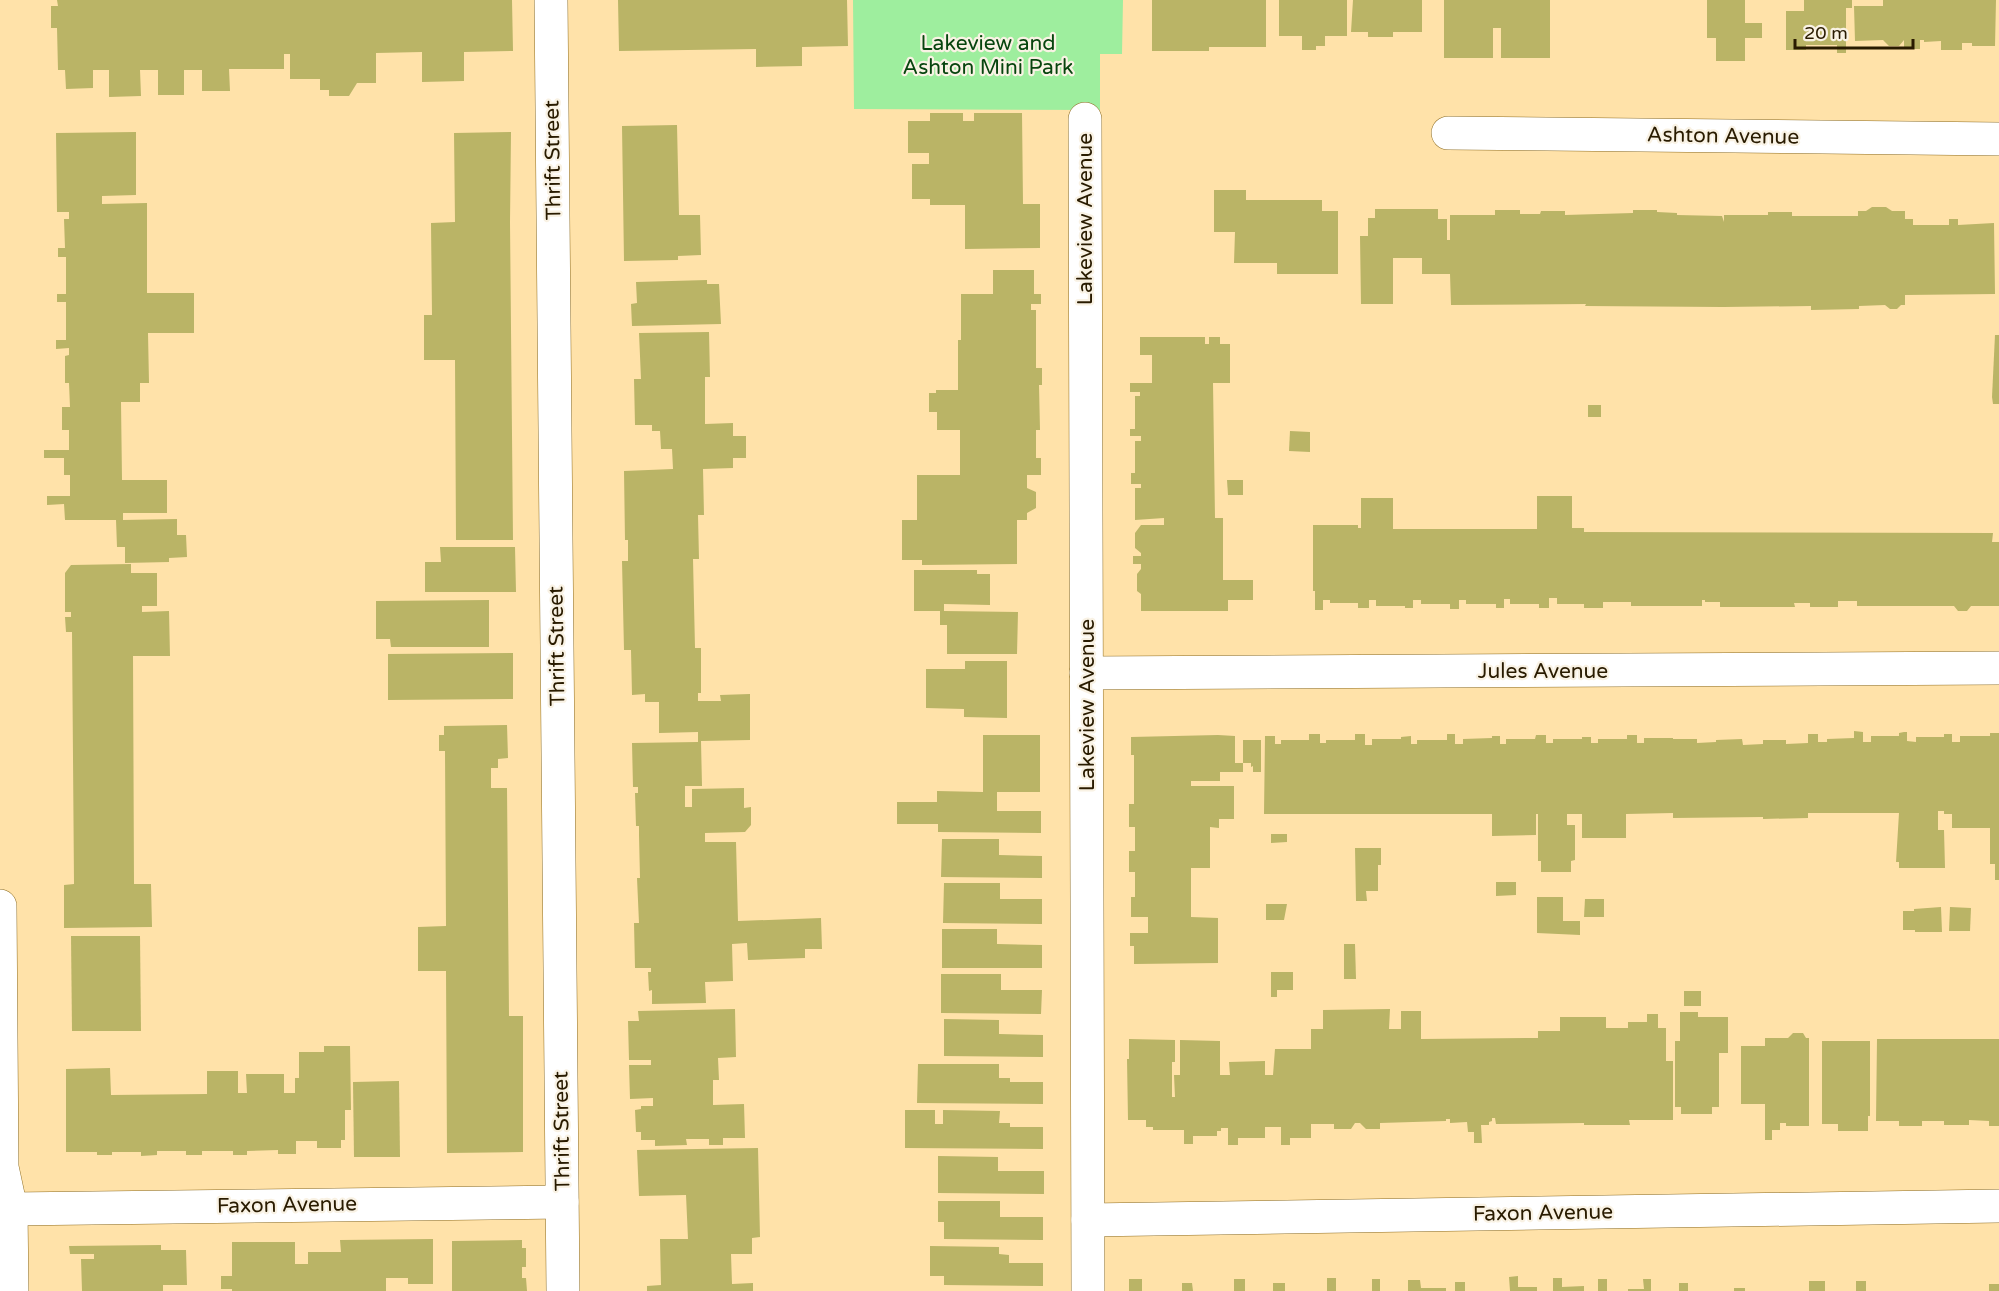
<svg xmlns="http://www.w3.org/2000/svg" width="1999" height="1291" font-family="'Varela Round',sans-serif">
<rect width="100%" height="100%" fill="#ffe2a9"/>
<path fill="#9eee9e" d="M853,0H1123L1122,54H1100V110L854,109Z"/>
<g fill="#bab466">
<path d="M57,0H512L513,51L464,52V81L422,82V52L376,53V83H357L349,96H329V90H320V79H290V54H284V69H229L230,91H202V70H184V95H158V70H140L141,96L109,97V70H93V88L66,89L65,70H58L57,28H51V6H58Z"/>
<path d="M618,0H847L848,46L802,47V66L756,67V49L619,51Z"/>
<path d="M1152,0H1266V47H1209V51H1152Z"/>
<path d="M1279,0H1347V36H1325V46H1316V50H1302V36H1279Z"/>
<path d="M1353,0H1422V32H1393V37H1368V32H1351Z"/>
<path d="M1444,0H1550V58H1501V28H1493V58H1444Z"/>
<path d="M1707,0H1745V23H1762V38H1745V61H1716V38H1707Z"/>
<path d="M1804,0H1852V8H1846V53H1837V45H1806V50H1786V11H1804Z"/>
<path d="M1883,0H1996L1995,46H1972V43H1962V50H1941V41L1924,42V40H1920V49H1904V40L1899,46H1889L1883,40L1855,41L1854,6H1883Z"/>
<path d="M930,113H963V121H974V113H1022L1023,204H1040V248L965,249V205H930V199H912V164H929V153H908V121H930Z"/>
<path d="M677,125L679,215H700L701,255L678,256V260L624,261L622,126Z"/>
<path d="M136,132V195L102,196V204L147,203V293H194V333H148L149,383H140V402H121L122,480H167V513H123V520L177,519V535H186L187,557L169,558V562L125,563V547H117L116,520H65L64,504L47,505V496H70V475H64V458H44V450H69V430H62V407H70L69,383H65V356L69,355V348L56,349V340H66V302H57V294H66V257H58V248H65L64,219H69V212H57L56,133Z"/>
<path d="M511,132L510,222L513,540H456L455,360H424V315H432L431,223L455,222L454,133Z"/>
<path d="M1214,190H1246V200H1322V211H1338V274H1277V263H1234L1235,232H1214Z"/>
<path d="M1872,207H1886L1892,211H1905V219H1913V225H1949V219H1958V225L1994,223L1995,294L1905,295V305H1901L1897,309H1890L1885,305L1859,306V309L1811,310V306L1723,307L1585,306L1586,304L1451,305L1450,274H1422V258H1393V304H1361L1360,236H1368V218H1375V209H1438V219H1447V240H1450V215H1495V210H1520V214H1540L1541,211H1565V215L1633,213V210H1657V212L1677,213V215L1722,216L1724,222V215H1768V212H1792V216H1858V211H1866Z"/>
<path d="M993,270H1034V294H1041V304H1031V310H1036V368H1042V385H1039L1040,430H1036V458H1041V475H1027V488L1036,492V508L1027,513V520H1017V564L922,565V560H902V520H917V475H960V430H937V412H929V393H936V390H958V340H961V294H993Z"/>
<path d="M707,280V284H719L721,324L632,326L631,304L637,303L636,282Z"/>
<path d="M709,332L710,377H705V424L733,423V436H746V458H733V468L703,469L704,515H698L699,559H693L695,648H701V693H698V701H721L720,695L750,694V740L701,741L702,786H685V807H692V789L744,788V808L751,807V825L745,832L705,833V842H736L738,921L821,918L822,949H805V958L748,960L747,943L732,944L733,981L705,982L706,1003L652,1004V990L649,991L648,972H651V968H635L634,923H639L637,878H640L639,835V826H636L635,793H638V787H633L632,743L698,742V732L659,733V702H645V694L632,695L631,650H624L622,561H628V540H625L624,471L673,469L672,449H661L660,431H652V425H635L634,379H641L639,333Z"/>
<path d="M1995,335H1999V404H1993L1992,397Z"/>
<path d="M1140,337H1205V344H1209V337H1220V344H1230V383H1213L1215,518H1223V580H1253V600H1228V611H1141V594L1137,591V574L1141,569V564H1133V556H1141V553L1135,548V533L1141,525H1164V518L1135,520V488H1141V484H1131V473H1135V441H1141V436H1130V429H1135V396H1140V392H1130V383H1152V355H1140Z"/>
<rect x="1588" y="405" width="13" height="12"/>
<path d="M1290,431L1310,432V452L1289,451Z"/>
<path d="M1227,480H1243V495H1228Z"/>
<path d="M1537,496H1572V528H1584V532L1993,533L1992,542H1999V606H1971L1967,611H1958L1954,606H1857V601H1838V607H1810V603H1794L1795,607H1720V602H1705V600H1702V606H1631V602H1603V608H1584V604H1557V598H1549V608H1539V604H1510V599H1504V608H1496V604H1466V600H1459V609H1450V604H1421V600H1413V608H1405V606H1376V600H1369V608H1358V603H1330V600H1323V610H1315V591H1313V525H1358V528H1361V498H1393V529H1537Z"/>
<path d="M440,547H515L516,592H425V562H441Z"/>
<path d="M131,564V573H157V606H142V612L169,611L170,656H133L134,884H151L152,927L64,928V885L74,884L72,632H66L65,617H71V612H65V573L71,565Z"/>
<path d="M914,570H977V574H990V605L944,604V611L1018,612L1017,654H947V625H940V611H914Z"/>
<path d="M489,600V647H391L390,639H376V601Z"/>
<path d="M513,653V699L388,700V654Z"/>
<path d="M965,661H1007V718L964,717V709L926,708V669H965Z"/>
<path d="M507,725L508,758L498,759V768H491V788H507L509,1016H523V1152L447,1153L446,971H418V927L446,926L445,751H439V735H444V726Z"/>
<path d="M1854,731L1863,732V742H1871V736H1899V733L1904,732H1907V741L1916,742V737H1944V734H1952V742H1960V736H1990V733H1999V880H1995V864H1990V828H1952V814H1944V811H1938V830H1944L1945,868H1899V862H1896L1899,813H1808V818L1763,819V817L1673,818V813L1626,814V838H1582V814H1567V825H1575V860L1571,861V872H1541V861H1538V814H1536V835L1492,836V814H1264L1265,736H1275V744H1281V740H1309V734H1320V743H1326V740H1355V734H1365V745H1372V739H1401V737L1411,736V744H1417V740H1447V734H1455V744H1463V739L1492,738V736H1500V744H1506V739H1535L1536,735H1546V743H1553V739H1582V737H1591V743H1598V739H1627V735H1637V743H1644V738H1673V739H1697V743L1716,742V740L1742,739L1743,745L1763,744V740H1786V744L1808,743V734H1818V742H1827V739L1854,738Z"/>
<path d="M983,735H1040V792H997V811H1041V833L938,832V824H897V802H937V791L983,792Z"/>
<path d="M1218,735L1235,736V763H1243V772H1220V781H1191V786H1234V819H1219V828L1210,827V868H1191V917L1218,918V963L1134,964V946H1130V933H1148V917H1131V897H1135V872H1129V851H1135V827H1129V804H1134V755H1131V737Z"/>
<path d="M1243,740H1261V772H1253V766L1251,767V763H1243Z"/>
<path d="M1271,834H1287V842L1271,843Z"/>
<path d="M942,839H999V855L1042,856V878L941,877Z"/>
<path d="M1355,848H1381V865H1378V891H1366L1367,901H1356Z"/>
<path d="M1496,882H1516V895L1496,896Z"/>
<path d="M944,883H1000V899H1042V924L943,923Z"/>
<path d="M1537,897H1563V921H1580V935L1537,933Z"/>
<path d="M1585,899H1604V917H1584Z"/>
<path d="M1266,904H1287L1284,920H1266Z"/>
<path d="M1941,907L1942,932H1915V930H1903V911H1914V909Z"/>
<path d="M1950,907L1971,908L1970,931H1949Z"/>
<path d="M942,929H997V944L1042,945V968H942Z"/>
<path d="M71,936H140L141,1031H72Z"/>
<path d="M1344,944H1355L1356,979H1344Z"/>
<path d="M1271,972H1293V990H1277V997H1271Z"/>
<path d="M941,974H1001V990H1042L1041,1014L941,1013Z"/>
<rect x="1684" y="991" width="17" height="15"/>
<path d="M735,1009L736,1057L718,1058L719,1080H713V1105L744,1104L745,1138H723V1145H709V1139H686L687,1145L655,1146V1140H641V1132H636L635,1110L641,1109V1106H653V1098L630,1099L629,1065H651V1060H629L628,1021H639L638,1011Z"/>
<path d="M1390,1009L1389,1029H1401V1011H1421V1039L1538,1038V1031H1560V1017H1606V1028H1628V1022H1647V1014H1658V1028H1666V1061H1673V1120H1629L1630,1125H1584V1123L1496,1124L1495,1118H1492V1121L1489,1122V1125H1481L1482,1143H1474V1132H1468L1467,1122L1450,1123V1119H1446V1121L1380,1123V1129H1366L1360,1123H1355L1351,1129H1334V1124H1311V1138H1290V1145H1281V1127H1265V1138H1238V1145H1228V1128H1221V1131H1217V1136H1193V1144H1184V1130H1153V1127H1146V1120H1128L1127,1059H1129V1039L1175,1040V1062H1172V1097H1175L1174,1075H1180V1040L1220,1041V1075H1230L1229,1062L1265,1061V1075H1273L1275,1049H1311V1029H1323V1010Z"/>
<path d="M1680,1012H1698V1017H1728V1053H1719V1107H1712V1114H1681V1107H1675V1041H1680Z"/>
<path d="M944,1019L999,1020V1034L1043,1035V1057L944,1056Z"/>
<path d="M1793,1033H1803L1806,1038H1809V1126H1786V1123H1780V1130H1772V1140H1765V1104H1741V1046H1765V1038H1788Z"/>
<path d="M1877,1039H1999V1126H1989V1121L1969,1120V1125H1944V1121H1922V1126H1899V1121H1876Z"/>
<path d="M1822,1041H1870V1116H1868V1131H1838V1124H1822Z"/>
<path d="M324,1046H350L351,1110H345V1140H341V1148H317V1141H296V1154H278V1150L247,1151V1155H233V1151H202V1155H186V1151H157V1155L141,1156V1152H112V1155H97V1152H66V1069L110,1068L111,1095L207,1094V1071H238V1093H247L246,1074H284V1093H295V1078H299V1052H324Z"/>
<path d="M918,1064H999V1078H1010V1082H1043V1104L917,1103Z"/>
<path d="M399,1081L400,1157H354L353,1082Z"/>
<path d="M905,1110H935V1124H943V1110L1000,1111L999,1123H1010V1127H1043V1149L905,1148Z"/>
<path d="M758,1148L760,1237L752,1238V1254H731L732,1284L753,1283V1291H647V1286L661,1285L660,1239H688L686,1195L639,1196L637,1150Z"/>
<path d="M938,1156L998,1157V1171H1044V1194L938,1193Z"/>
<path d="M938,1201H1000V1217H1043V1240L944,1239V1222H938Z"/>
<path d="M433,1239V1284H408V1278H386V1291H232V1289H221V1276H232V1242H295V1264H308V1252H341L340,1240Z"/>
<path d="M522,1240V1248H526V1267H522V1278H526L527,1291H452V1241Z"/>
<path d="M161,1245V1250H186L187,1285H163V1291H82L81,1259H94V1254H70L69,1246Z"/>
<path d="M930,1246L999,1247V1254L1009,1255V1263H1043V1286L944,1285V1276H930Z"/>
<path d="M1518,1276V1287H1537V1291H1510L1509,1277Z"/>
<rect x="1327" y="1278" width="9" height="13"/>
<path d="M1553,1278H1562V1287L1584,1286V1291H1553Z"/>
<rect x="1129" y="1279" width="13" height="12"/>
<rect x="1234" y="1279" width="11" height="12"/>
<rect x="1372" y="1279" width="8" height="12"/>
<rect x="1598" y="1279" width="9" height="12"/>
<path d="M1643,1279H1651V1291H1628V1289H1644Z"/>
<path d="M1408,1280H1420L1421,1288H1446V1291H1408Z"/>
<rect x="1809" y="1281" width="16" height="10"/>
<rect x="1856" y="1281" width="10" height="10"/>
<rect x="1455" y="1282" width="10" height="9"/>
<path d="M1182,1283H1192L1193,1291H1182Z"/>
<rect x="1273" y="1283" width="12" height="8"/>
<rect x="1679" y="1283" width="9" height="8"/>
<rect x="1989" y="1284" width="10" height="7"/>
<rect x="1734" y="1288" width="11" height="3"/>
</g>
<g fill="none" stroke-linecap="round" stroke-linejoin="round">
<g stroke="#8e6d22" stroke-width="34">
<g id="minor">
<path d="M551,0L563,1291"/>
<path d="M1085,119L1088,1291"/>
<path d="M1448,133L1999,139"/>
<path d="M1086,673L1999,668"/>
<path d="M0,906L2,1167L11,1209L12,1291"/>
<path d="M11,1209L562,1202"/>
<path d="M1088,1220L1999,1206"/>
</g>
</g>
<use href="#minor" stroke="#fff" stroke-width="33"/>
</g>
<g text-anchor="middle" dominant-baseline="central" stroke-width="4.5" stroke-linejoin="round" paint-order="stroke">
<g font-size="21" fill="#07450e" stroke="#f9f2e4">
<text x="988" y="43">Lakeview and<tspan x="988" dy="24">Ashton Mini Park</tspan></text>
</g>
<g font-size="21" fill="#291b00" stroke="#f9f2e4">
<text transform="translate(1723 136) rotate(1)">Ashton Avenue</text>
<text transform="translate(553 160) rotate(-91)">Thrift Street</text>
<text transform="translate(1085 219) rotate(-90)">Lakeview Avenue</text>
<text transform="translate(557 646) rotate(-91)">Thrift Street</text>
<text x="1543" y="671">Jules Avenue</text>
<text transform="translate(1087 705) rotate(-90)">Lakeview Avenue</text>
<text transform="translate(562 1131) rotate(-91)">Thrift Street</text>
<text transform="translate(287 1205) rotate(-1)">Faxon Avenue</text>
<text transform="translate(1543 1213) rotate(-1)">Faxon Avenue</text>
</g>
</g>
<path d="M1795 39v9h118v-9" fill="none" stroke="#291b00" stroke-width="3"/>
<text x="1804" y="39" font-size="18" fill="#291b00" stroke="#f9f2e4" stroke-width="4.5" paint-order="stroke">20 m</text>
</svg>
